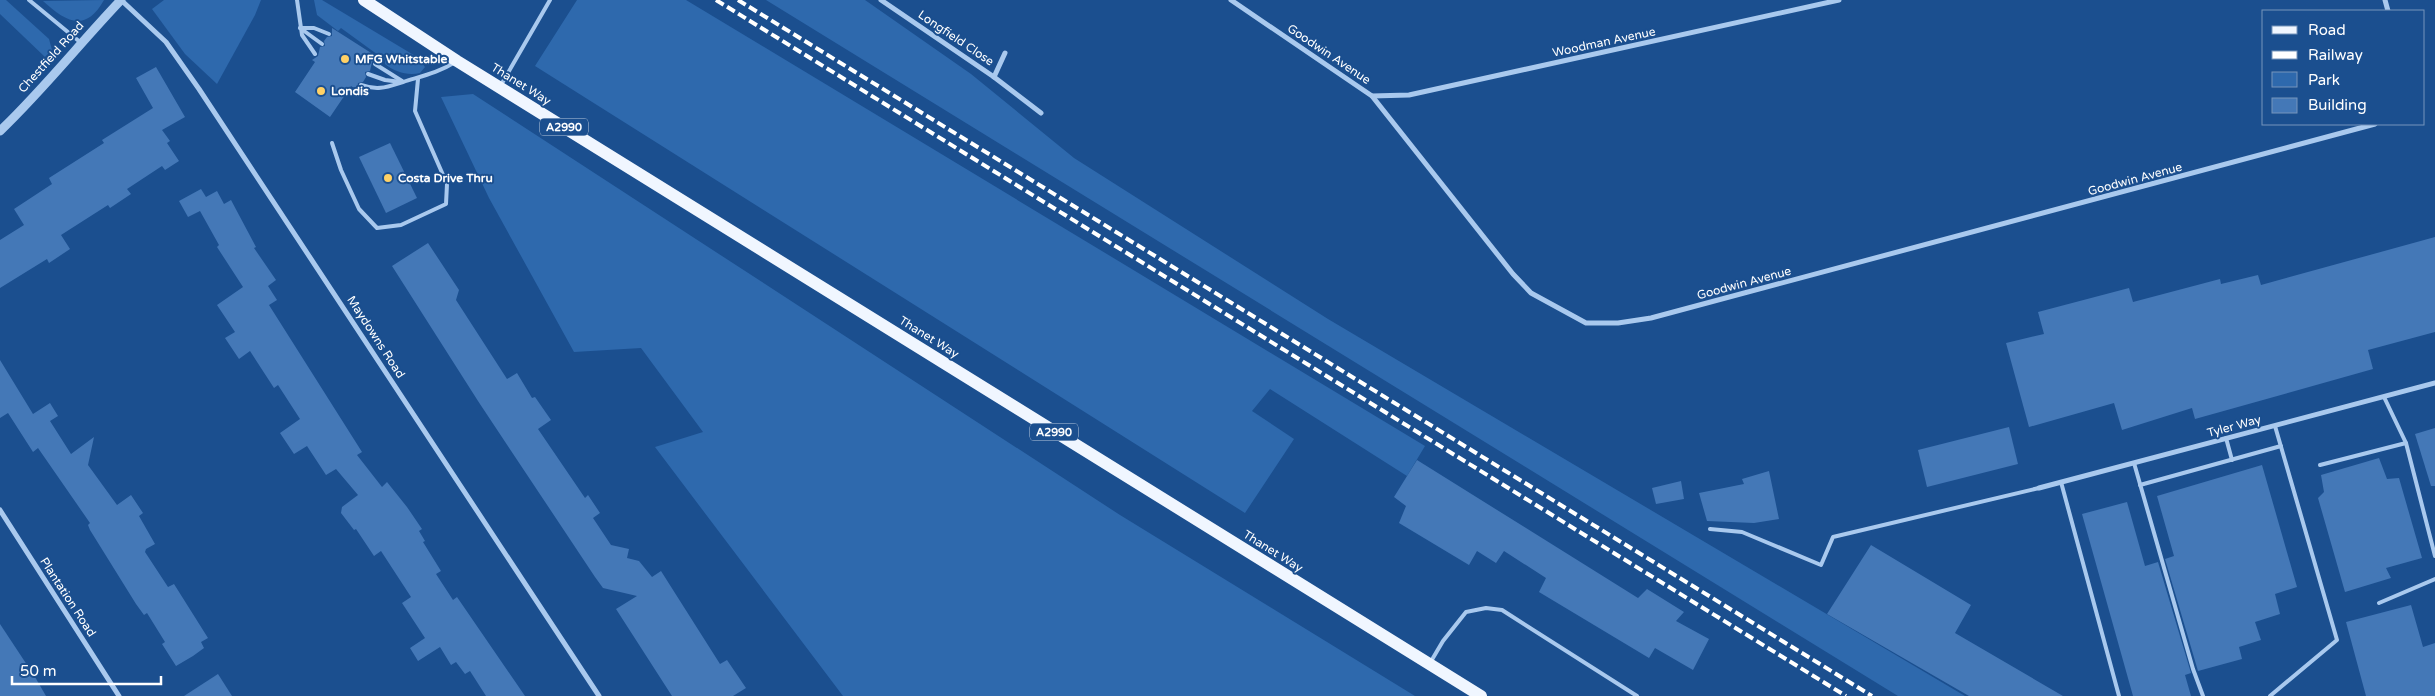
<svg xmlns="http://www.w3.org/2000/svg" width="2435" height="696" font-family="'Varela Round',sans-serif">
<rect width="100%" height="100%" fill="#1b4f8f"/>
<g fill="#2e69ad">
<path d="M0,0H6L49,39L52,50L45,57L0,14Z"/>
<path d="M104,0C85,34 65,21 43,1Z"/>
<path d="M164,0H261L255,15L217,84L185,54L152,9Z"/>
<path d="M314,0H322L417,57L425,67L420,73C408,76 395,72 385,64V60L341,28L338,31L317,15Z"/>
<path d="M577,0H686L1425,446L1407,476L1270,389L1252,411L1294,439L1245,513L535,66Z"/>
<path d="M766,0H865L971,74L1074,158L1328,319L1965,696H1898Z"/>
<path d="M473,94L1120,515L1415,696H843L655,447L703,432L641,348L574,352L489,198L441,97Z"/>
</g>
<g fill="#4478b7">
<path d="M332,28L379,58L372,62L370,71L365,72L366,77L363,82L358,83L357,90L351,86L330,117L295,92L315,62L312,60L318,56L320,47L325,46L324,41L327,37L332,36Z"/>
<path d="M156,67L185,117L162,130L170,141L167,143L179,161L165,170L162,166L127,189L131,194L110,208L108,205L61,235L70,249L49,263L47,259L0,288V240L24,225L14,209L52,184L49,178L104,143L102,140L153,108L136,78Z"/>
<path d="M390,143L417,198L386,213L359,157Z"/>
<path d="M201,189L206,197L217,191L224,204L231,200L256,247L254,248L276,280L268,286L277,300L269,305L362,452L357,455L382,487L387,482L407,507L422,529L419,531L425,541L423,542L441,571L436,574L453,600L457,597L525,696H486L470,671L465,674L456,662L451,665L440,647L418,661L410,648L425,638L402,603L411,597L381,551L374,556L356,529L354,530L341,513L342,507L358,495L336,469L326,475L307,446L294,454L280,433L300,419L278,385L274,388L250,351L239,359L225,338L235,332L217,305L243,287L217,247L219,245L200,211L188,217L179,201Z"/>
<path d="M2435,237V332L2368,350L2373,369L2195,419L2192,408L2122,430L2114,403L2029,427L2006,343L2044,334L2038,312L2129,288L2133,302L2220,279L2221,284L2258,275L2261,285Z"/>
<path d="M428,243L459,290L456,300L507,379L517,373L532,398L535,397L551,420L538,429L585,498L588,495L600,513L593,518L611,545L629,549L627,558L639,561L652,577L661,571L720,664L727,660L746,688L733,696H672L616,609L637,596L603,588L595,577L478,401L392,266Z"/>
<path d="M0,360L33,414L50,403L58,416L50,421L71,454L94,437L88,465L117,505L131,495L143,513L139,516L155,544L146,549L145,552L168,587L174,584L208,638L201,642L204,648L193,656L176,666L162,644L165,642L147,613L144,615L136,604L90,530L88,525L90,523L38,448L33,452L8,413L0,418Z"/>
<path d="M2009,427L2018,464L1927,487L1918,450Z"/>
<path d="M2435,428V486H2431L2415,434Z"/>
<path d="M2379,458L2387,479L2399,478L2422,558L2386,568L2391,578L2345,592L2318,498L2324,492L2321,475Z"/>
<path d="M1417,460L1638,598L1647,589L1684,612L1676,621L1709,639L1693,670L1655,648L1649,658L1539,592L1546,578L1504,551L1496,563L1477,551L1469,565L1399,523L1406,506L1394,497Z"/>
<path d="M2262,465L2297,587L2275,594L2280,614L2255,622L2261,640L2239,647L2242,659L2198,671L2165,559L2174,556L2157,496Z"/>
<path d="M1769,471L1779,519L1754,523L1707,521L1699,493L1744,484L1742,479Z"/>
<path d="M1681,481L1684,499L1656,504L1652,488Z"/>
<path d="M2127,502L2145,566L2158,562L2191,673L2185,675L2191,696H2133L2082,514Z"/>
<path d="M1871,545L1971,605L1955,633L2063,696H1969L1827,614Z"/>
<path d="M2411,605L2423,647L2435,643V696H2366L2346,622Z"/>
<path d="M0,624L35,677L46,696H0Z"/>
<path d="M218,674L232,696H184Z"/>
</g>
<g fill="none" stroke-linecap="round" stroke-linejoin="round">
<g stroke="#a9c9ee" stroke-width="4">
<path d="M29,0L80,42"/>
<path d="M297,0L302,35L315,54"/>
<path d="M300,28H314L329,34"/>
<path d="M300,28L322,44"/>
<path d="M375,64L402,81"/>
<path d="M368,74L385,80L401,82"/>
<path d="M361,85C378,91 387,87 403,82C422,76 438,73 455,62"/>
<path d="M501,85L550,0"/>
<path d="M332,143L341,170L359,209L377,228L401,225L446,204L447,184L415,111L418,79"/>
<path d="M2226,438L2232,460"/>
<path d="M2406,443L2435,556"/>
<path d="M2134,463L2193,669L2203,696"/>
<path d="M2320,465L2406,443L2384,397"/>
<path d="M2061,482L2119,696"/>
<path d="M2140,485L2281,446"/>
<path d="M1710,529L1742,532L1821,565L1833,537L2039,488"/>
<path d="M2379,603L2435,579"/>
<path d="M1430,663L1443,641L1466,612L1486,608L1502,610L1637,696"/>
<path d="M2270,696L2337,640L2275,426"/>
</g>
<g stroke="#a9c9ee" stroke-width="5">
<path d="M121,0L166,42L199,89L599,696"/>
<path d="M881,0L994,77L1041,113"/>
<path d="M1231,0L1372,96L1513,274L1531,293L1586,323H1618L1651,318L2375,124"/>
<path d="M2385,0L2388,11"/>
<path d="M994,77L1005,53"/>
<path d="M1372,96L1409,95L1839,0"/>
<path d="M2039,488L2435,383"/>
<path d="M0,510L119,696"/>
</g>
<path stroke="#a9c9ee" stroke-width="9" d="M0,131C43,90 80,43 121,0"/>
<path stroke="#f0f6ff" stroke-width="12" d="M364,0L457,61L1481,696"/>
<g stroke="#fff" stroke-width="4" stroke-dasharray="9 4" stroke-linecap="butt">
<path d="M716,0L1846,696"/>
<path d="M738,0L1872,696"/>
</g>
</g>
<g fill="#ffd166" stroke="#1b4f8f" stroke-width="2">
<circle cx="345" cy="59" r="5"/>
<circle cx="321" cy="91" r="5"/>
<circle cx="388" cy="178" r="5"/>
</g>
<g text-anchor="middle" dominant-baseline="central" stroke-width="4" stroke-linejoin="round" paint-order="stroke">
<g fill="#1b4f8f" stroke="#bbcadd" stroke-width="1">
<rect x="540" y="118.5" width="48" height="17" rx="4"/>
<rect x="1030" y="423.5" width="48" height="17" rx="4"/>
</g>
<g font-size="11" font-weight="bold" fill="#fff">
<text x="564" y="127">A2990</text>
<text x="1054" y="432">A2990</text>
</g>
<g font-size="12" fill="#fff" stroke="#1b4f8f">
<text transform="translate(956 38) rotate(34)">Longfield Close</text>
<text transform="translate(1604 42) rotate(-12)">Woodman Avenue</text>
<text transform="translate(1329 54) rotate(34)">Goodwin Avenue</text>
<text transform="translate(51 57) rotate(-48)">Chestfield Road</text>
<text transform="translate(521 84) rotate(32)">Thanet Way</text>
<text transform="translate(2135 179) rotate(-15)">Goodwin Avenue</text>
<text transform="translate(1744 283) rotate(-15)">Goodwin Avenue</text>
<text transform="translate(376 337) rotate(57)">Maydowns Road</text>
<text transform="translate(929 337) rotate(32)">Thanet Way</text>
<text transform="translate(2234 426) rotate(-15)">Tyler Way</text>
<text transform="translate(1273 551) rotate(32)">Thanet Way</text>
<text transform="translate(68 597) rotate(57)">Plantation Road</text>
</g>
<g font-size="12" font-weight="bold" fill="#fff" stroke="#1b4f8f" text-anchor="start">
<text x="355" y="59">MFG Whitstable</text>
<text x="331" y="91">Londis</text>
<text x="398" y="178">Costa Drive Thru</text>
</g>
</g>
<rect x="2262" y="10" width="162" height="115" fill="#1b4f8f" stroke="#7695bc"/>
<rect x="2272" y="26" width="25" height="8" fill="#f0f6ff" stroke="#7695bc"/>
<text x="2308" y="35" font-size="15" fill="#ffffff">Road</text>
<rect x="2272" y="51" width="25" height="8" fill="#ffffff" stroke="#7695bc"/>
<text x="2308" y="60" font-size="15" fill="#ffffff">Railway</text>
<rect x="2272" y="72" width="25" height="15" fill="#2e69ad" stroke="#7695bc"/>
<text x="2308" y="85" font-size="15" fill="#ffffff">Park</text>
<rect x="2272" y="98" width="25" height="15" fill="#4478b7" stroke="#7695bc"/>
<text x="2308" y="110" font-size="15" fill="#ffffff">Building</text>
<path d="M12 676v8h149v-8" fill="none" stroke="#ffffff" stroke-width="2.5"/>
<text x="20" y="676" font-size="15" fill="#ffffff" stroke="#1b4f8f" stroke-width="4" paint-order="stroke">50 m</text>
</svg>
